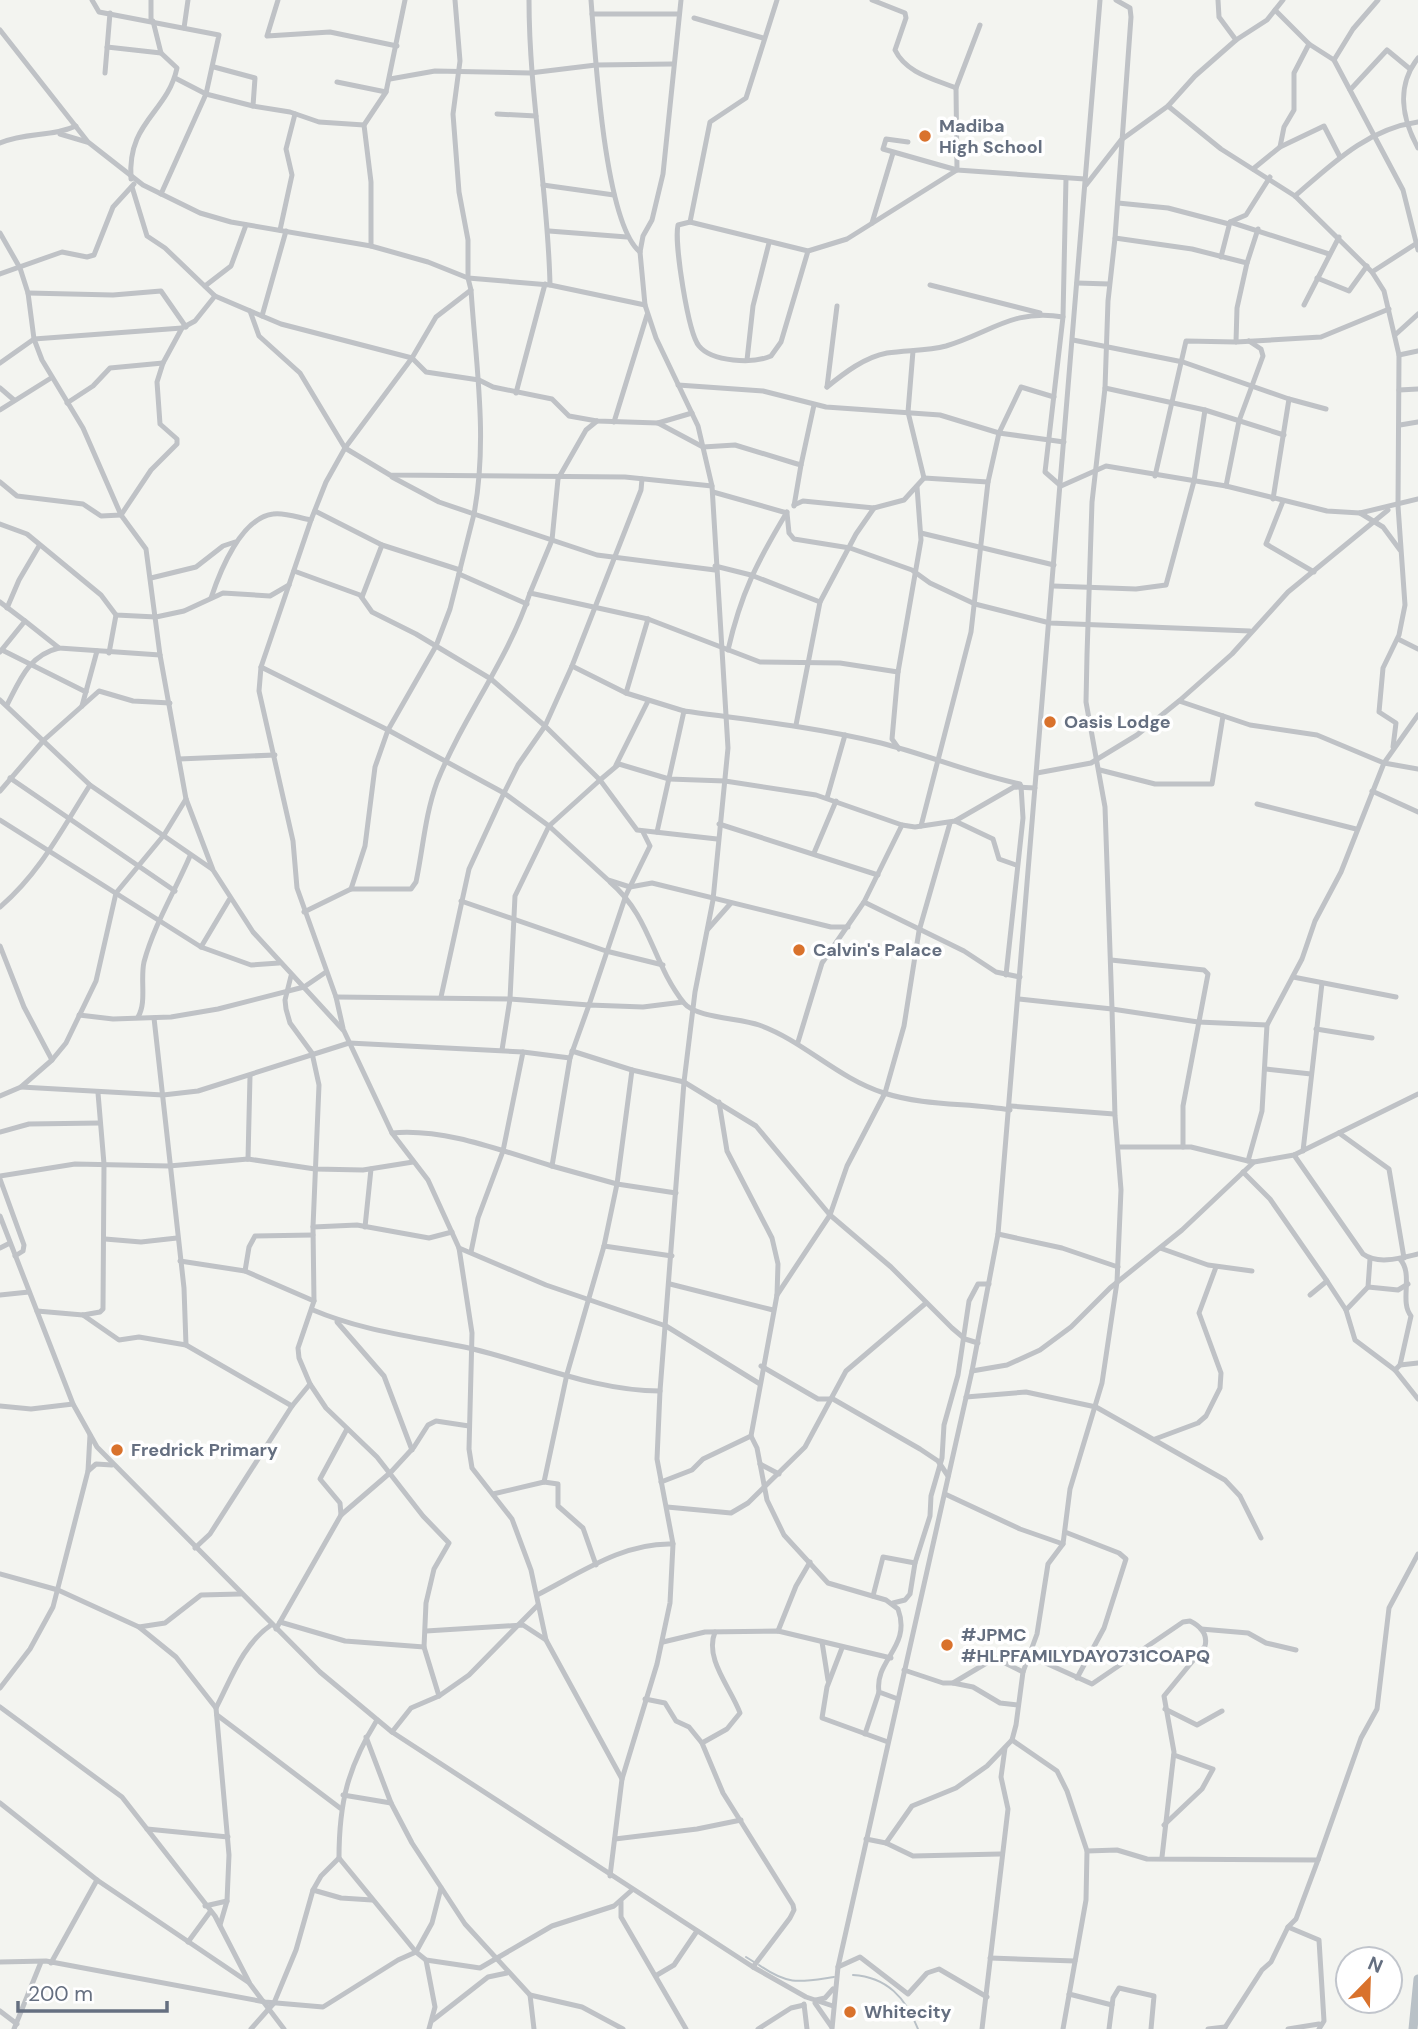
<svg xmlns="http://www.w3.org/2000/svg" width="1418" height="2029" font-family="'DM Sans',sans-serif">
<rect width="100%" height="100%" fill="#f3f4f0"/>
<g fill="none" stroke-linecap="round" stroke-linejoin="round">
<g stroke="#b9c1c7" stroke-width="2">
<path d="M746,1957L754,1962"/>
<path d="M759,1965C789,1986 800,1982 834,1977"/>
<path d="M853,1975C887,1977 906,1998 918,2029"/>
</g>
<path stroke="#b9c1c7" stroke-width="9" d="M1413,2029L1418,1979"/>
<g stroke="#bfc2c6" stroke-width="5">
<path d="M92,0L99,12L219,35L206,94L161,194"/>
<path d="M278,0L267,36L330,32L397,46"/>
<path d="M455,0L460,61L453,114L459,192L468,240V278L550,285L645,305"/>
<path d="M529,0C529,96 548,189 550,285"/>
<path d="M591,0C595,50 604,223 640,252"/>
<path d="M872,0L905,13L906,18L895,50C906,73 934,79 956,88"/>
<path d="M1218,0L1219,17L1236,40"/>
<path d="M1275,10L1309,44L1334,60L1403,190L1418,250"/>
<path d="M592,14H679"/>
<path d="M694,18L763,38"/>
<path d="M151,20V0"/>
<path d="M184,28L188,0"/>
<path d="M0,30L88,142L143,185L200,213L231,222L371,246L428,262L468,278L471,290L436,317L412,358L345,448L326,482L311,520L261,667L259,691L293,841L297,888L336,997L343,1028"/>
<path d="M107,47L161,53"/>
<path d="M1418,58C1396,86 1402,119 1418,148"/>
<path d="M1334,60L1353,29L1378,0"/>
<path d="M214,67L255,78L253,106"/>
<path d="M105,73L110,13"/>
<path d="M175,78L206,94L253,106L290,112L319,122L364,125"/>
<path d="M390,79L435,71L530,73L596,65L672,64"/>
<path d="M337,82L386,92"/>
<path d="M1350,90L1387,50L1410,69"/>
<path d="M1168,106L1221,149L1295,196L1372,272L1384,291L1399,355L1398,506L1405,605L1399,635L1383,668L1379,712L1396,723L1393,747"/>
<path d="M497,114L536,116"/>
<path d="M60,134L87,142"/>
<path d="M908,142L886,139L883,149L957,170L1085,179"/>
<path d="M0,143C26,132 52,137 76,126"/>
<path d="M1280,147L1284,127L1294,110V73L1309,44"/>
<path d="M1253,169L1280,147L1324,126L1340,157"/>
<path d="M131,179C127,121 167,114 177,68L161,53L153,21"/>
<path d="M543,185L614,195"/>
<path d="M1086,185L1121,140L1168,106L1195,76L1236,40L1267,20L1283,0"/>
<path d="M132,187L147,236L165,248L215,296L262,316L286,231"/>
<path d="M1295,196C1332,164 1367,129 1418,122"/>
<path d="M1118,203L1168,208L1229,224"/>
<path d="M690,222L710,122L746,98L777,0"/>
<path d="M1230,222L1329,254"/>
<path d="M872,223L893,153"/>
<path d="M280,230L292,175L286,149L295,114"/>
<path d="M549,231L627,237"/>
<path d="M0,233L20,268L28,293L34,339L42,360L83,428L121,515L146,549L160,655L186,799L213,870L253,932L344,1031L392,1133L428,1180L459,1248L472,1333L469,1449L472,1468L512,1519L531,1570L546,1640L622,1779"/>
<path d="M1115,238L1192,249L1247,263L1237,308L1236,342"/>
<path d="M371,246V182L364,125L386,92L405,0"/>
<path d="M808,251L781,342L771,356C753,364 712,362 699,346C688,333 674,242 678,225L690,222L808,251L847,239L957,170L956,88L980,25"/>
<path d="M1221,257L1230,222L1246,215L1270,177"/>
<path d="M1247,263L1258,229"/>
<path d="M1372,272L1417,243"/>
<path d="M0,274L62,252L87,257L94,255L113,207L134,184"/>
<path d="M1317,278L1349,291L1367,266"/>
<path d="M1077,283L1109,284"/>
<path d="M930,285L1040,313"/>
<path d="M205,286L231,266L246,225"/>
<path d="M28,293L113,295L161,291L186,327"/>
<path d="M1304,305L1339,237"/>
<path d="M250,311L259,336L300,373L345,448L390,475L625,477L712,486"/>
<path d="M262,316L281,324L412,358L426,372L479,380L493,387L552,399L569,416L597,421L658,423L703,447L735,445L794,463L801,465L794,506"/>
<path d="M1063,317L1066,178"/>
<path d="M1395,335L1418,314"/>
<path d="M1073,340L1183,362L1289,399"/>
<path d="M913,351L908,412L924,478"/>
<path d="M1399,355L1418,351"/>
<path d="M747,360L753,306L769,243"/>
<path d="M0,363L34,339L182,328"/>
<path d="M678,385L763,391L826,407L940,415L999,433L1064,442"/>
<path d="M827,387C844,373 865,357 887,353C907,350 927,351 946,346C990,333 1014,308 1063,317L1045,472L1061,486L1106,466L1226,486L1327,511L1360,513L1418,499"/>
<path d="M827,387L837,306"/>
<path d="M0,388L14,400"/>
<path d="M1105,388L1205,410L1284,435"/>
<path d="M1399,390L1418,389"/>
<path d="M516,393L545,284"/>
<path d="M67,403L93,386L110,368L163,363"/>
<path d="M0,410L51,378"/>
<path d="M614,422L647,315"/>
<path d="M658,423L692,413"/>
<path d="M1400,425L1418,422"/>
<path d="M801,465L814,405"/>
<path d="M1155,476L1186,341L1236,342L1321,337L1389,309"/>
<path d="M392,477L439,502L474,514C488,439 476,366 471,290"/>
<path d="M0,482L17,496L83,504L101,516L121,515L151,470L177,444V439L160,424L157,382L163,363L182,328L195,321L215,296"/>
<path d="M1226,486L1239,421L1263,356L1261,349L1249,341"/>
<path d="M713,492L787,513L789,533L794,539L850,548L912,570L930,583L975,604L1050,623L1250,631"/>
<path d="M1273,499L1289,399L1326,409"/>
<path d="M1283,501L1266,544L1314,572"/>
<path d="M794,505L803,501L874,508L904,500L924,478L988,482"/>
<path d="M315,511L382,545L460,570"/>
<path d="M1360,513L1383,527L1400,550"/>
<path d="M0,524L27,534L101,595L116,615L156,617L184,611L223,593L270,596L289,585"/>
<path d="M921,533L1054,565"/>
<path d="M715,566L751,575L820,602"/>
<path d="M294,571L360,595L372,612L416,634L491,679L545,726L572,666L626,693L684,711"/>
<path d="M459,574L527,604"/>
<path d="M151,578L196,567L223,546L235,542"/>
<path d="M1053,586L1136,589L1166,585L1194,481L1205,410"/>
<path d="M530,593L552,540L558,479L586,430L597,421"/>
<path d="M362,597L382,545"/>
<path d="M211,598C220,571 241,518 273,514C285,512 299,518 311,520"/>
<path d="M0,602L25,621"/>
<path d="M7,608L19,580L39,546"/>
<path d="M1398,639L1418,649"/>
<path d="M2,650L86,692"/>
<path d="M728,650C741,593 757,562 787,512"/>
<path d="M0,652L25,621L59,648L160,655"/>
<path d="M109,653L116,615"/>
<path d="M572,666L641,490L642,479"/>
<path d="M261,667L388,730L504,793L518,765L545,726L600,780L619,764L669,779L725,781L816,795L902,825L915,827L955,821L1014,787L1035,788"/>
<path d="M626,693L648,619"/>
<path d="M0,700L90,785"/>
<path d="M1179,701L1232,654L1288,592L1388,510"/>
<path d="M7,705C20,680 29,655 59,648"/>
<path d="M82,706L97,651"/>
<path d="M796,725L820,602L856,534L874,508"/>
<path d="M899,749L892,739L898,672L921,540L917,487"/>
<path d="M179,759L275,755"/>
<path d="M616,765L648,701"/>
<path d="M1100,770L1155,784H1212L1223,716"/>
<path d="M1037,773L1091,763L1137,735L1179,701L1250,725L1317,735L1384,763L1418,769"/>
<path d="M10,778L175,891"/>
<path d="M0,791L44,740L99,691L133,701L170,703"/>
<path d="M1372,791L1418,812"/>
<path d="M827,798L845,735"/>
<path d="M1257,804L1356,829"/>
<path d="M0,820L201,947L251,965L279,963"/>
<path d="M955,821L993,839L999,859L1016,865"/>
<path d="M719,824L878,875"/>
<path d="M921,826L971,632L988,482L999,433L1021,387L1054,397"/>
<path d="M657,832L684,711C750,720 815,727 881,743C928,755 973,774 1020,784"/>
<path d="M814,853L836,801"/>
<path d="M610,882C651,917 652,963 684,1003C696,1018 740,1018 759,1025C804,1041 837,1078 884,1093C924,1106 970,1103 1010,1110"/>
<path d="M351,889L365,846L375,767L388,730L436,646L450,609L474,514L597,555L715,570"/>
<path d="M461,901L606,951L663,965"/>
<path d="M864,902L964,951L996,972L1020,977"/>
<path d="M0,907C40,873 62,829 90,785L212,869"/>
<path d="M304,912L351,889H411L416,882C423,849 425,815 437,782C463,717 508,660 530,593L648,619L760,662L840,663L898,672"/>
<path d="M708,929L731,903"/>
<path d="M0,946L24,1007L52,1060"/>
<path d="M201,947L229,900"/>
<path d="M1111,960L1204,970L1208,974L1183,1106V1147"/>
<path d="M1006,975L1023,818L1021,786"/>
<path d="M291,976L285,1000L286,1009L290,1023L312,1053L319,1085L313,1227L314,1301L298,1348L299,1358L310,1384L326,1408L377,1457L423,1516L449,1543L434,1569L426,1603L424,1647L439,1696"/>
<path d="M1293,977L1396,997"/>
<path d="M336,997L510,999L589,1005L626,895L650,846L643,832"/>
<path d="M441,997L469,869L504,793L549,826L608,880L630,887L652,883L831,927H848"/>
<path d="M1019,999L1112,1009L1105,807L1086,702L1087,655L1092,502L1105,388L1108,301L1115,238L1131,17L1130,8L1116,0"/>
<path d="M79,1015L113,1019L171,1017L218,1009L304,987L326,972"/>
<path d="M138,1017C147,1002 140,980 144,962C154,925 175,891 190,856"/>
<path d="M1316,1029L1372,1038"/>
<path d="M798,1042L822,963L864,902L902,825"/>
<path d="M502,1050L510,999L515,896L549,826L600,780L637,830L717,839"/>
<path d="M572,1051L632,1070"/>
<path d="M570,1058L589,1005L643,1007L683,1002"/>
<path d="M1266,1069L1311,1074"/>
<path d="M21,1087L163,1095L198,1091L349,1043L523,1052L503,1151L478,1218L471,1252"/>
<path d="M0,1096L21,1087L52,1060L66,1043L96,981L116,893L164,835L186,799"/>
<path d="M1011,1106L1114,1114"/>
<path d="M0,1132L29,1124L100,1123"/>
<path d="M392,1133C445,1128 502,1151 552,1166L570,1058L523,1052"/>
<path d="M1339,1133L1389,1169L1404,1258"/>
<path d="M1119,1147H1191L1248,1161"/>
<path d="M1303,1151L1322,983"/>
<path d="M1294,1155L1363,1254C1378,1265 1401,1258 1418,1254"/>
<path d="M248,1159L250,1076"/>
<path d="M1254,1162L1248,1161L1262,1111L1267,1025L1302,959L1315,921L1341,872L1384,763L1418,715"/>
<path d="M552,1166L617,1184L676,1193"/>
<path d="M1243,1172L1270,1199L1327,1281L1346,1310L1355,1340L1395,1370L1418,1399"/>
<path d="M0,1176L75,1164L169,1166L248,1159L315,1169L363,1170L413,1162"/>
<path d="M0,1179L24,1245L23,1251L15,1256"/>
<path d="M0,1216L73,1404L97,1447L320,1672L392,1732L753,1967L806,1997L833,2006"/>
<path d="M313,1227L357,1225L429,1238L452,1232"/>
<path d="M365,1227L371,1169"/>
<path d="M998,1234L1062,1248L1118,1267"/>
<path d="M105,1239L141,1242L177,1238"/>
<path d="M604,1246L672,1256"/>
<path d="M0,1248L10,1243"/>
<path d="M459,1248L546,1285L666,1326L760,1384"/>
<path d="M1160,1248L1208,1265L1252,1271"/>
<path d="M180,1261L245,1271L314,1301"/>
<path d="M245,1271L249,1247L255,1236L313,1235"/>
<path d="M670,1284L773,1310"/>
<path d="M1368,1287L1398,1290L1408,1284"/>
<path d="M0,1295L29,1292"/>
<path d="M777,1295L830,1215L847,1166L885,1093L904,1026L919,931L950,823"/>
<path d="M1310,1295L1327,1281"/>
<path d="M313,1310C365,1332 419,1337 473,1349C535,1364 597,1391 660,1391"/>
<path d="M1346,1310L1368,1287L1370,1259"/>
<path d="M37,1311L83,1315L100,1312L103,1309L104,1164L98,1093"/>
<path d="M83,1315L119,1340L139,1337L186,1345L184,1288L154,1018"/>
<path d="M337,1322L384,1376L412,1450"/>
<path d="M186,1345L292,1406"/>
<path d="M1400,1365L1418,1363"/>
<path d="M761,1366L818,1399H833L920,1449L938,1461L948,1476"/>
<path d="M1395,1370L1400,1365L1411,1316C1399,1301 1414,1275 1400,1259"/>
<path d="M972,1371L1007,1365L1040,1350L1071,1327L1110,1288L1182,1230L1254,1162L1294,1155L1418,1094"/>
<path d="M966,1397L1026,1392L1096,1407L1225,1480L1240,1496L1261,1538"/>
<path d="M0,1406L31,1409L73,1404"/>
<path d="M751,1436L757,1448L767,1500L784,1535L828,1583L886,1600L898,1609C912,1647 874,1660 879,1692L898,1699"/>
<path d="M1155,1439L1198,1423L1206,1416L1220,1388L1221,1373L1199,1313L1216,1267"/>
<path d="M760,1464L779,1474"/>
<path d="M88,1471L96,1464L112,1465"/>
<path d="M544,1482L567,1374L604,1246L617,1184L632,1070L684,1082L756,1126L830,1215L891,1267L952,1328L965,1339L978,1343"/>
<path d="M661,1482L692,1470L703,1459L751,1436L777,1295L778,1264L772,1238L727,1151L719,1102"/>
<path d="M493,1494L544,1482L558,1484V1506L583,1528L596,1565"/>
<path d="M945,1494L1020,1529L1063,1544"/>
<path d="M667,1507L731,1513L748,1503L805,1447L846,1371L926,1303"/>
<path d="M341,1515L340,1503L320,1479L347,1429"/>
<path d="M1065,1532L1119,1553L1126,1559L1104,1628L1077,1678"/>
<path d="M195,1548L210,1534L292,1406L310,1384"/>
<path d="M0,1574L58,1590L139,1627L176,1657L216,1708L229,1855L227,1901L220,1925"/>
<path d="M537,1595C580,1573 624,1542 673,1544"/>
<path d="M873,1596L883,1557L915,1563"/>
<path d="M893,1603L905,1600L910,1594L915,1563L930,1516L931,1496L942,1458L944,1425L958,1375L969,1301L978,1284H989"/>
<path d="M280,1622L345,1641L424,1647"/>
<path d="M139,1627L165,1623L201,1595L240,1594"/>
<path d="M276,1629L341,1515L391,1472L414,1447L428,1425L436,1421L469,1426"/>
<path d="M1201,1629L1248,1633L1266,1643L1296,1650"/>
<path d="M426,1631L523,1625L546,1640"/>
<path d="M778,1631L796,1586L810,1562"/>
<path d="M663,1642L705,1632L778,1631L891,1658"/>
<path d="M822,1642L828,1680"/>
<path d="M842,1648L827,1687L822,1718L888,1742"/>
<path d="M1030,1656L1092,1684L1183,1622L1190,1621C1200,1626 1208,1634 1205,1646L1164,1696L1174,1752L1162,1857"/>
<path d="M904,1670L943,1683H953L995,1658L1023,1672"/>
<path d="M953,1683L973,1687L1000,1703L1018,1705"/>
<path d="M0,1688L30,1649L53,1607L88,1471L90,1435"/>
<path d="M645,1699L665,1703L676,1721L689,1727L702,1743L723,1793L793,1905L794,1910L790,1918L753,1967"/>
<path d="M0,1707L122,1797L215,1916L250,1984L284,2029"/>
<path d="M216,1708C231,1679 243,1644 271,1625"/>
<path d="M1165,1709L1197,1725L1222,1711"/>
<path d="M217,1715L340,1808"/>
<path d="M377,1720C348,1767 339,1802 339,1858L416,1952L426,1960L480,1968L552,1926L614,1906L632,1890"/>
<path d="M392,1732L411,1708L439,1696L469,1675L538,1605"/>
<path d="M865,1734L879,1692"/>
<path d="M366,1737L391,1803L412,1843L465,1924L530,1995L534,2029"/>
<path d="M1012,1740L1057,1771L1067,1791L1087,1851L1086,1900L1063,2029"/>
<path d="M702,1743L727,1729L740,1713C731,1688 704,1659 715,1632"/>
<path d="M343,1795L391,1803"/>
<path d="M0,1803L97,1880L248,1982"/>
<path d="M1164,1825L1202,1789L1213,1769L1174,1755"/>
<path d="M147,1829L228,1837"/>
<path d="M615,1839L697,1829L741,1820"/>
<path d="M866,1839L886,1843L913,1856L1000,1854"/>
<path d="M886,1843L912,1806L956,1788L987,1766L1012,1740L1016,1725L1023,1672L1037,1634L1048,1564L1063,1544L1070,1489L1102,1383L1117,1282L1121,1190L1115,1116L1112,1009L1198,1022L1267,1025"/>
<path d="M1087,1851L1117,1850L1147,1859L1318,1860L1361,1738L1377,1709L1389,1608L1418,1554"/>
<path d="M610,1876L622,1779L657,1664L670,1603L673,1544L657,1459L660,1391L684,1082L695,992L713,900L728,748L712,486L698,426L656,338L645,305L640,252L643,236L652,220L663,174L681,0"/>
<path d="M313,1890L341,1898L372,1900"/>
<path d="M621,1902V1917L686,2029"/>
<path d="M205,1906L227,1901"/>
<path d="M1288,1927L1319,1940L1324,2021L1319,2029"/>
<path d="M188,1942L210,1912"/>
<path d="M990,1958L1075,1961"/>
<path d="M426,1960L435,2007L429,2029"/>
<path d="M0,1962L46,1961L265,2002L323,2007L398,1960L416,1952L432,1923L441,1888"/>
<path d="M51,1963L97,1880"/>
<path d="M838,1967L860,1957L908,1994L927,1973L939,1969L987,1997"/>
<path d="M657,1975L674,1965L697,1931"/>
<path d="M1069,1994L1112,2005"/>
<path d="M530,1995L582,2007L623,2029"/>
<path d="M816,2000L825,1998L833,1989"/>
<path d="M815,2003L831,2026"/>
<path d="M804,2004L807,2029"/>
<path d="M0,2011L17,2024"/>
<path d="M433,2020L488,1977L507,1973"/>
<path d="M14,2029L41,1962"/>
<path d="M251,2029L274,2003L296,1950L313,1890L321,1876L339,1858"/>
<path d="M758,2029L791,2008L804,2005"/>
<path d="M832,2029L838,1967L972,1371L998,1234L1100,0"/>
<path d="M982,2029L1008,1809L1001,1777L1005,1748"/>
<path d="M1109,2029L1113,1998L1119,1988L1154,1996L1151,2029"/>
<path d="M1208,2029L1225,2027"/>
<path d="M1224,2029L1262,1970L1271,1962L1288,1927L1296,1919L1318,1860"/>
<path d="M1288,2029L1319,2024"/>
</g>
</g>
<g fill="#d9722c" stroke="#fff" stroke-width="2.5">
<circle cx="925" cy="136" r="7"/>
<circle cx="1050" cy="722" r="7"/>
<circle cx="799" cy="950" r="7"/>
<circle cx="117" cy="1450" r="7"/>
<circle cx="947" cy="1645" r="7"/>
<circle cx="850" cy="2012" r="7"/>
</g>
<g text-anchor="middle" dominant-baseline="central" stroke-width="7" stroke-linejoin="round" paint-order="stroke">
<g font-size="18" font-weight="bold" fill="#656f80" stroke="#fff" text-anchor="start">
<text x="939" y="126">Madiba<tspan x="939" dy="21">High School</tspan></text>
<text x="1064" y="722">Oasis Lodge</text>
<text x="813" y="950">Calvin's Palace</text>
<text x="131" y="1450">Fredrick Primary</text>
<text x="961" y="1635">#JPMC<tspan x="961" dy="21">#HLPFAMILYDAY0731COAPQ</tspan></text>
<text x="864" y="2012">Whitecity</text>
</g>
</g>
<g transform="translate(1369 1980) rotate(23)"><circle r="33" fill="#ffffff" stroke="#c1c5cc" stroke-width="2"/>
<path d="M0-5L12 26L0 18L-12 26Z" fill="#d9722c"/>
<text y="-10" font-size="19" font-weight="bold" text-anchor="middle" fill="#656f80">N</text>
</g>
<path d="M18 2001v10h149v-10" fill="none" stroke="#656f80" stroke-width="3.5"/>
<text x="28" y="2001" font-size="21" fill="#656f80" stroke="#ffffff" stroke-width="5" paint-order="stroke">200 m</text>
</svg>
